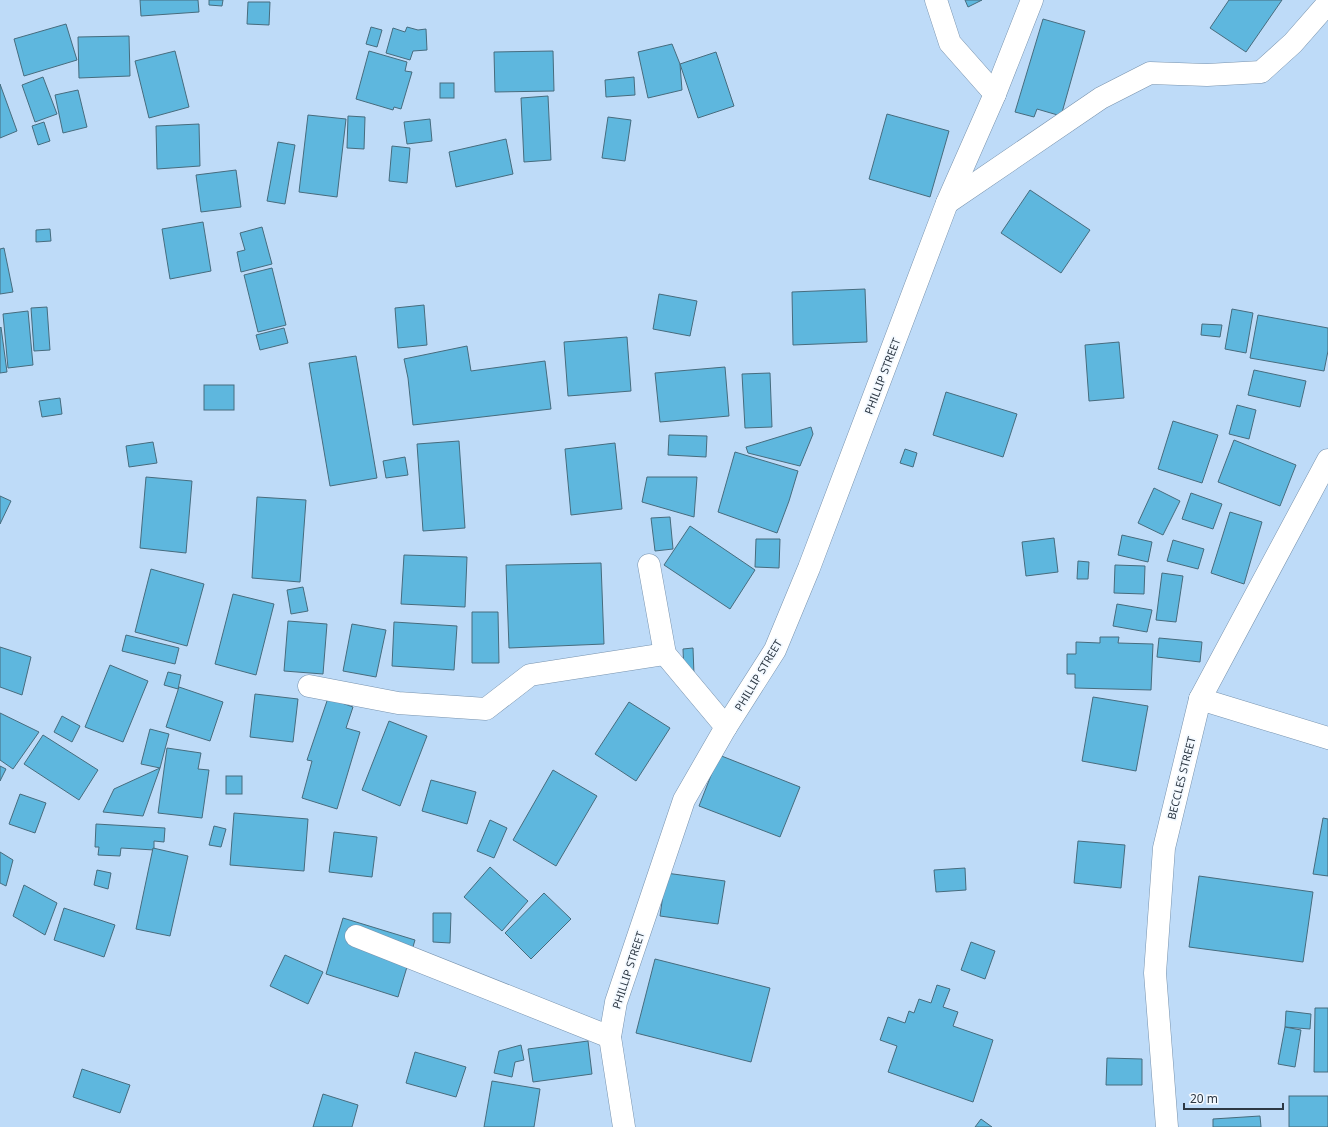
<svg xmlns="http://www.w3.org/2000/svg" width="1328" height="1127" font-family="'Noto Sans',sans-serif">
<rect width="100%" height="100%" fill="#bedbf8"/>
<g fill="#5eb7de" stroke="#476c7e">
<path d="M140,0H198L199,12L141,16Z"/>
<path d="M209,0H223L222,6L209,5Z"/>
<path d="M965,0H982L968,7Z"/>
<path d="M1229,0H1282L1246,52L1210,28Z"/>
<path d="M248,2H270L269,25L247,24Z"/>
<path d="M1043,19L1085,31L1061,116L1037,109L1034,117L1015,112Z"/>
<path d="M66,24L77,60L24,76L14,39Z"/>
<path d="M371,27L382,30L377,47L366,44Z"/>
<path d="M407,27L418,30L426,29L427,50L413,51L410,60L386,53L393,28L405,32Z"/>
<path d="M129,36L130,76L79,78L78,37Z"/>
<path d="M672,44L680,64L682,90L648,98L638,52Z"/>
<path d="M175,51L189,107L149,118L135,61Z"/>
<path d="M369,51L407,62L405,71L412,72L401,109L394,107L393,110L356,99Z"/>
<path d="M553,51L554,91L495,92L494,52Z"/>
<path d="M716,52L734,106L698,118L680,64Z"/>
<path d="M43,77L57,114L35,122L22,85Z"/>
<path d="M634,77L635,95L606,97L605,80Z"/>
<rect x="440" y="83" width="14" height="15"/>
<path d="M0,84L17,131L0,138Z"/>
<path d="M78,90L87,127L63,133L55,95Z"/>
<path d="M548,96L551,160L524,162L521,98Z"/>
<path d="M887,114L949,131L930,197L869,179Z"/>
<path d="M308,115L346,119L337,197L299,192Z"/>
<path d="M348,116L365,117L364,149L347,148Z"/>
<path d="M608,117L631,120L625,161L602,158Z"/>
<path d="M430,119L432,141L407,144L404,122Z"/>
<path d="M44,122L50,141L38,145L32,126Z"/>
<path d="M199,124L200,166L157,169L156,126Z"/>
<path d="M506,139L513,174L456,187L449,152Z"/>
<path d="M278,142L295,145L285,204L267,201Z"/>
<path d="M392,146L410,148L407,183L389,181Z"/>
<path d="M236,170L241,207L201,212L196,175Z"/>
<path d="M1030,190L1090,230L1061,273L1001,233Z"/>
<path d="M203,222L211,271L170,279L162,229Z"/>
<path d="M262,227L272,264L241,272L237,252L245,250L240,233Z"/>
<path d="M50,229L51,241L36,242V230Z"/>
<path d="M4,248L13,292L0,294V249Z"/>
<path d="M272,268L286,325L258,332L244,275Z"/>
<path d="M865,289L867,342L793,345L792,292Z"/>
<path d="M659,294L697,301L690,336L653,329Z"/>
<path d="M424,305L427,345L398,348L395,308Z"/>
<path d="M47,307L50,350L34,351L31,308Z"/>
<path d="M1232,309L1253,313L1246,353L1225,349Z"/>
<path d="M28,311L33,365L8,368L3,314Z"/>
<path d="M1258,315L1328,328V351L1324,371L1250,358Z"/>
<path d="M1202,324L1222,325L1220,337L1201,335Z"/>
<path d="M1,327L7,372L0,373V328Z"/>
<path d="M284,328L288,343L260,350L256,335Z"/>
<path d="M627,337L631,391L568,396L564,342Z"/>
<path d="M1119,342L1124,398L1089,401L1085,345Z"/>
<path d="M467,346L471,371L545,361L551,409L413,425L408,378L404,359Z"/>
<path d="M356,356L377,478L330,486L309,363Z"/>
<path d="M725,367L729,416L660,422L655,373Z"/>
<path d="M1254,370L1306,381L1300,407L1248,395Z"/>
<path d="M770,373L772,427L745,428L742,374Z"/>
<rect x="204" y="385" width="30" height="25"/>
<path d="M946,392L1017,414L1003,457L933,435Z"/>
<path d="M60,398L62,414L42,417L39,401Z"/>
<path d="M1237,405L1256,410L1249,439L1229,434Z"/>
<path d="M1173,421L1218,435L1202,483L1158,469Z"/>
<path d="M811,427L813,434L800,466L748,453L746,447Z"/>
<path d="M669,435L707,436L706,457L668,455Z"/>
<path d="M1234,440L1296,465L1280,506L1218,482Z"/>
<path d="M459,441L465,528L423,531L417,444Z"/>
<path d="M153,442L157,463L129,467L126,446Z"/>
<path d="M615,443L622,509L571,515L565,449Z"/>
<path d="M905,449L917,453L913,467L900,463Z"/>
<path d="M735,452L798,471L789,501L777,533L718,512Z"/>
<path d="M405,457L408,475L386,478L383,461Z"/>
<path d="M146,477L192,481L186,553L140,548Z"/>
<path d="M647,477H697L694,517L642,502Z"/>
<path d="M1154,488L1180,501L1163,535L1138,523Z"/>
<path d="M1191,493L1222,504L1213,529L1182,519Z"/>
<path d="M0,496L11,501L0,524Z"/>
<path d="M257,497L306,500L300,582L252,578Z"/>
<path d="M1230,512L1262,522L1244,584L1211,573Z"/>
<path d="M670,517L673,549L655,551L651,518Z"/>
<path d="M690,526L755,570L730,609L664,565Z"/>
<path d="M1122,535L1152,542L1148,562L1118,555Z"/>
<path d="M1054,538L1058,572L1026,576L1022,542Z"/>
<path d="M756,539H780L779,568L755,567Z"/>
<path d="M1173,540L1204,549L1198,569L1167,561Z"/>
<path d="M404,555L467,557L465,607L401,604Z"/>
<path d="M1078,561L1089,562L1088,579H1077Z"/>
<path d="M601,563L604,644L509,648L506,565Z"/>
<path d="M1115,565L1145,566L1144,594L1114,593Z"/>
<path d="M151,569L204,584L187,646L135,632Z"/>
<path d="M1162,573L1183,576L1176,622L1156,620Z"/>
<path d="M303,587L308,611L291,614L287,590Z"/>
<path d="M233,594L274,604L256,675L215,664Z"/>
<path d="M1117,604L1152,610L1147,632L1113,626Z"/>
<path d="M472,612H498L499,663H472Z"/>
<path d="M288,621L327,624L323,674L284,671Z"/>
<path d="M394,622L457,626L454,670L392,666Z"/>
<path d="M352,624L386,630L376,677L343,671Z"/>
<path d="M126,635L179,648L175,664L122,651Z"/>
<path d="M1100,637H1119L1118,643L1153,644L1151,690L1075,688V674H1067V654H1076V642L1100,643Z"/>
<path d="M1159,638L1202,642L1200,662L1157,657Z"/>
<path d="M0,647L31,657L22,695L0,687Z"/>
<path d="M693,648L694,675H684L683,649Z"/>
<path d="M110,665L148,681L123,742L85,727Z"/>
<path d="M168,672L181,675L178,689L164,685Z"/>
<path d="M179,687L223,702L210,741L166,727Z"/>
<path d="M255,694L298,699L293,742L250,737Z"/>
<path d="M1093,697L1148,706L1136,771L1082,761Z"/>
<path d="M328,698L353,707L346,728L360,732L337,809L302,798L312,761L307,760Z"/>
<path d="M629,702L670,728L636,781L595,754Z"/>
<path d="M0,713L39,732L13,769L0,760Z"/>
<path d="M62,716L80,726L72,742L54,732Z"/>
<path d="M389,721L427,736L400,806L362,790Z"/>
<path d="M150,729L169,734L160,768L141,764Z"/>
<path d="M43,735L98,770L79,800L24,764Z"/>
<path d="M167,748L201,753L198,769L209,770L202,818L158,813Z"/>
<path d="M719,755L800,787L780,837L699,806Z"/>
<path d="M0,766L6,769L0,781Z"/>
<path d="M160,768L143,816L103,812L114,789Z"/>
<path d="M553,770L597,796L556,866L513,840Z"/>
<rect x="226" y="776" width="16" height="18"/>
<path d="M431,780L476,792L467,824L422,811Z"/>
<path d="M20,794L46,803L35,833L9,824Z"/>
<path d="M234,813L308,819L304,871L230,865Z"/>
<path d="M1323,818L1328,819V876L1313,874Z"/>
<path d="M490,820L507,828L494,858L477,851Z"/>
<path d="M96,824L165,828L164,842L154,841V850L121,848L120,856L98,855L99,847H95Z"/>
<path d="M214,826L226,829L221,847L209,845Z"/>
<path d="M334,832L377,837L372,877L329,872Z"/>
<path d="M1078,841L1125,845L1121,888L1074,883Z"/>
<path d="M153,848L188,856L170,936L136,929Z"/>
<path d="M0,852L13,860L6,886L0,883Z"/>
<path d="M490,867L528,901L502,931L464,897Z"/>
<path d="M965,868L966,890L936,892L934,870Z"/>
<path d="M97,870L111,873L108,889L94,885Z"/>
<path d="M666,873L725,881L718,924L660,916Z"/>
<path d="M1199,876L1313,892L1303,962L1189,947Z"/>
<path d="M24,885L57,903L45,935L13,916Z"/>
<path d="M544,893L571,919L531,959L505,933Z"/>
<path d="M64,908L115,925L104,957L54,940Z"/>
<path d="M433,913H451L450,943L433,942Z"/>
<path d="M343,918L415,940L398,997L326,974Z"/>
<path d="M971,942L995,951L985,979L961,970Z"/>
<path d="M285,955L323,972L308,1004L270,986Z"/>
<path d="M655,959L770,988L751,1062L636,1033Z"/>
<path d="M937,985L950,989L943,1007L958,1012L953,1026L993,1040L973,1102L888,1072L897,1046L880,1040L888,1017L905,1023L909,1011L914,1013L919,999L931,1003Z"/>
<path d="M1315,1008H1328V1072H1314Z"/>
<path d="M1286,1011L1311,1014L1310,1029L1285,1027Z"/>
<path d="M1285,1027L1301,1030L1295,1067L1278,1064Z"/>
<path d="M588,1041L592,1074L533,1082L528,1049Z"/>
<path d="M521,1045L524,1060L515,1062L512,1077L494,1073L499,1051Z"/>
<path d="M415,1052L466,1067L456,1097L406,1083Z"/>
<path d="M1107,1058L1142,1059V1085H1106Z"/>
<path d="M82,1069L130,1085L120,1113L73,1097Z"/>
<path d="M492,1081L540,1089L534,1127H484Z"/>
<path d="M323,1094L358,1105L352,1127H313Z"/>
<rect x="1289" y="1096" width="39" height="31"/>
<path d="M1260,1116L1261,1127H1213V1119Z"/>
<path d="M981,1119L992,1127H975Z"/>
</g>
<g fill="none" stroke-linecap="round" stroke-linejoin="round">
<g stroke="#7893ae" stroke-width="23">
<g id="street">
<path d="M936,0L950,43L995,94"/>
<path d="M947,203L1101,98L1150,73L1207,75L1261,72L1293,43L1328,3"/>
<path d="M649,565L665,654L726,727"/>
<path d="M309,686L398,703L486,709L530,675L665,654"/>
<path d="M1200,699L1328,738"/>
<path d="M356,936L610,1037"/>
<path d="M624,1127L610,1037L616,1002L684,800L726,727L775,650L809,568L947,203L995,94L1032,0"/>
<path d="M1167,1127L1155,973L1164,848L1200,699L1328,460"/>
</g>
</g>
<use href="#street" stroke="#fff" stroke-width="22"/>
</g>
<g text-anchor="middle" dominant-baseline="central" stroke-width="3.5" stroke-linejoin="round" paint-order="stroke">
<g font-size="11" fill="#2d3844" stroke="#f3f9ff">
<text transform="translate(882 376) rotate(-69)">PHILLIP STREET</text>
<text transform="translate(758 675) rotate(-59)">PHILLIP STREET</text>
<text transform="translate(1181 778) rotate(-76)">BECCLES STREET</text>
<text transform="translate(628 970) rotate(-72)">PHILLIP STREET</text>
</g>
</g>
<path d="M1184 1103v6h99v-6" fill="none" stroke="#2d3844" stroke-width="2"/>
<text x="1190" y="1103" font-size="12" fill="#2d3844" stroke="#f3f9ff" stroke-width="3" paint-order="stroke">20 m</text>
</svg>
